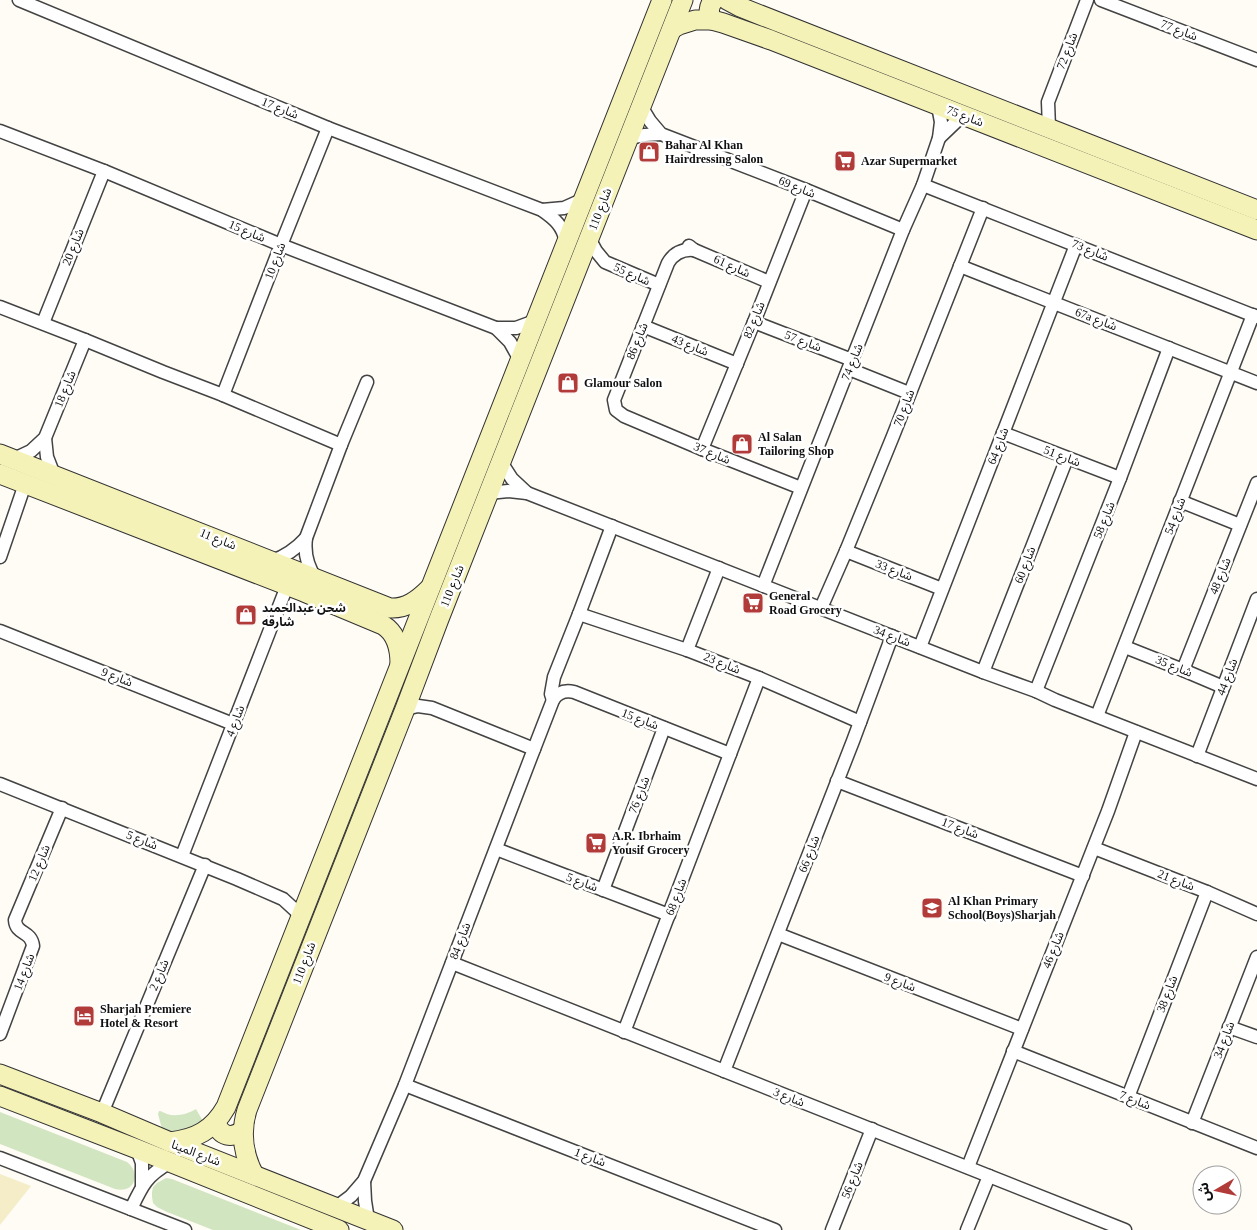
<svg xmlns="http://www.w3.org/2000/svg" width="1257" height="1230" font-family="'Times New Roman','Noto Sans Arabic',serif">
<rect width="100%" height="100%" fill="#fefcf5"/>
<g fill="#d2e5c1">
<path d="M196,1109L204,1123L193,1130L168,1133L162,1129L158,1114L159,1111C162,1111 164,1113 167,1114C176,1117 188,1114 196,1109Z"/>
<path d="M0,1112L127,1162C142,1174 134,1194 115,1189L0,1144Z"/>
<path d="M166,1178L172,1179L301,1230H213L167,1212L157,1207L153,1203L152,1197V1192L153,1187L157,1183Z"/>
</g>
<path fill="#f4edc7" d="M0,1174L31,1186L0,1225Z"/>
<g fill="none" stroke-linecap="round" stroke-linejoin="round">
<g stroke="#434343" stroke-width="15">
<g id="street">
<path d="M19,0L328,128L542,210C555,219 563,226 566,242"/>
<path d="M1101,0L1257,60"/>
<path d="M641,106L650,121L661,134L806,190L903,230"/>
<path d="M1049,128L1048,102L1087,0"/>
<path d="M0,131L104,171L281,245L496,328H516L535,321"/>
<path d="M628,138L645,135L661,134"/>
<path d="M939,138L963,115"/>
<path d="M923,185L1257,317"/>
<path d="M542,210L564,208L584,199"/>
<path d="M589,238L596,251L605,262L659,285"/>
<path d="M689,246L694,250L769,282"/>
<path d="M694,250C683,249 674,253 668,263L616,395L614,400L616,410L624,416L702,449L801,488"/>
<path d="M960,266L1257,383"/>
<path d="M0,307L85,340L163,372L223,395L341,445"/>
<path d="M754,322L852,360"/>
<path d="M43,323L104,171"/>
<path d="M643,326L737,364"/>
<path d="M496,328L510,342L520,360"/>
<path d="M849,369L909,393"/>
<path d="M223,395L281,245L328,128"/>
<path d="M1003,433L1120,478"/>
<path d="M45,438L47,457L54,475"/>
<path d="M702,449L754,322L806,190"/>
<path d="M14,459L31,451L45,438L85,340"/>
<path d="M501,462L512,479L527,493"/>
<path d="M489,493L508,491L527,493L983,672L1036,691L1055,700L1257,779"/>
<path d="M1180,501L1240,525"/>
<path d="M846,551L942,589"/>
<path d="M0,557L25,484"/>
<path d="M272,561C286,556 296,549 306,538"/>
<path d="M316,579C307,566 304,553 306,538L341,445L367,382"/>
<path d="M763,586L903,230L923,185L939,138L941,122L938,106"/>
<path d="M821,608L846,551L893,436L983,208"/>
<path d="M579,614L687,650L759,678L860,722"/>
<path d="M0,631L233,724"/>
<path d="M920,647L1076,245"/>
<path d="M1125,647L1183,670L1223,687"/>
<path d="M687,650L719,568"/>
<path d="M1183,670L1257,483"/>
<path d="M983,672L1067,458"/>
<path d="M1036,691L1120,478L1169,348"/>
<path d="M553,700L551,694L554,677L579,614L612,526"/>
<path d="M405,709L418,706L432,708L534,749"/>
<path d="M1097,716L1253,315"/>
<path d="M1197,756L1257,599"/>
<path d="M837,781L1083,876"/>
<path d="M0,784L237,879L283,899L295,910L301,918"/>
<path d="M1094,848L1207,892L1257,914"/>
<path d="M496,849L669,915"/>
<path d="M182,856L287,586"/>
<path d="M603,890L664,728"/>
<path d="M778,934L1022,1029"/>
<path d="M452,963L1125,1230"/>
<path d="M1229,1027L1257,1037"/>
<path d="M624,1032L759,678"/>
<path d="M0,1034L33,946C31,930 16,935 15,920L62,808"/>
<path d="M1013,1051L1257,1148"/>
<path d="M724,1071L853,741L892,636"/>
<path d="M405,1085L775,1230"/>
<path d="M1128,1097L1207,892"/>
<path d="M102,1113L205,865"/>
<path d="M1192,1123L1257,957"/>
<path d="M137,1149L142,1163V1185"/>
<path d="M0,1158L185,1230"/>
<path d="M968,1167L1108,811L1136,732"/>
<path d="M364,1181L365,1201L368,1220"/>
<path d="M335,1208L351,1196L364,1181L405,1085L534,749L553,700C558,692 565,690 574,692L730,754"/>
<path d="M131,1209C142,1186 146,1176 169,1163"/>
<path d="M832,1230L872,1129"/>
<path d="M967,1230L989,1176"/>
</g>
</g>
<g stroke="#323232" stroke-width="21">
<g id="secondary">
<path d="M727,0L740,7L1257,210"/>
<path d="M712,20C708,13 708,6 714,0"/>
<path d="M672,29L679,25L695,20H712L723,23L771,40L932,103L1257,230"/>
<path d="M0,454L390,608C406,609 418,600 429,589"/>
<path d="M0,474L304,592L383,625C396,633 400,648 400,664"/>
<path d="M0,1074L102,1113L170,1142L393,1230"/>
<path d="M0,1096L137,1149L339,1230"/>
<path d="M216,1122C220,1137 232,1139 243,1130"/>
<path d="M170,1142C196,1139 213,1130 226,1107L662,0"/>
<path d="M254,1175C243,1154 240,1133 247,1110L405,709L439,619L683,0"/>
</g>
</g>
<use href="#street" stroke="#fff" stroke-width="12"/>
<use href="#secondary" stroke="#f5f2b8" stroke-width="19"/>
</g>
<defs>
<g id="shop-square" transform="scale(1.125)"><rect x="-9" y="-9" width="18" height="18" rx="4" fill="#b03b39" stroke="#fff"/><path d="M-5-2.5h2.3a2.7 3.5 0 0 1 5.4 0H5L5.5 6h-11ZM-1.5-2.5h3a1.5 2.3 0 0 0-3 0Z" fill="#fff"/></g>
<g id="supermarket-square" transform="scale(1.125)"><rect x="-9" y="-9" width="18" height="18" rx="4" fill="#b03b39" stroke="#fff"/><path d="M-6-5.5h2.5l.6 2H6L4.5 2H-2.5L-4.4-4H-6ZM-1.5 3.2a1.3 1.3 0 1 0 .1 0ZM3 3.2a1.3 1.3 0 1 0 .1 0Z" fill="#fff"/></g>
<g id="school-square" transform="scale(1.125)"><rect x="-9" y="-9" width="18" height="18" rx="4" fill="#b03b39" stroke="#fff"/><path d="M0-5L7-2L0 1L-7-2ZM-4 1L0 2.5L4 1V4Q0 6-4 4Z" fill="#fff"/></g>
<g id="hotel-square" transform="scale(1.125)"><rect x="-9" y="-9" width="18" height="18" rx="4" fill="#b03b39" stroke="#fff"/><path d="M-6-4.5h1.5V1H6V5H4.5V3h-9V5H-6ZM-4 0a1.8 1.8 0 1 1 3.6 0ZM.5 0V-2.5h3Q6-2.5 6 0Z" fill="#fff"/></g>
</defs>
<g fill-rule="evenodd">
<use href="#shop-square" x="649" y="152"/>
<use href="#supermarket-square" x="845" y="161"/>
<use href="#shop-square" x="568" y="383"/>
<use href="#shop-square" x="742" y="444"/>
<use href="#supermarket-square" x="753" y="603"/>
<use href="#shop-square" x="246" y="615"/>
<use href="#supermarket-square" x="596" y="843"/>
<use href="#school-square" x="932" y="908"/>
<use href="#hotel-square" x="84" y="1016"/>
</g>
<g text-anchor="middle" dominant-baseline="central" stroke-width="5" stroke-linejoin="round" paint-order="stroke">
<g font-size="12" fill="#101010" stroke="#fff">
<text transform="translate(1179 30) rotate(21)">شارع 77</text>
<text transform="translate(1067 51) rotate(-69)">شارع 72</text>
<text transform="translate(280 108) rotate(22)">شارع 17</text>
<text transform="translate(965 116) rotate(21)">شارع 75</text>
<text transform="translate(797 187) rotate(22)">شارع 69</text>
<text transform="translate(600 209) rotate(-69)">شارع 110</text>
<text transform="translate(247 231) rotate(23)">شارع 15</text>
<text transform="translate(73 247) rotate(-68)">شارع 20</text>
<text transform="translate(1090 250) rotate(22)">شارع 73</text>
<text transform="translate(275 261) rotate(-69)">شارع 10</text>
<text transform="translate(732 266) rotate(24)">شارع 61</text>
<text transform="translate(632 274) rotate(24)">شارع 55</text>
<text transform="translate(1096 319) rotate(21)">67a شارع</text>
<text transform="translate(754 320) rotate(-68)">شارع 82</text>
<text transform="translate(637 341) rotate(-68)">شارع 86</text>
<text transform="translate(803 341) rotate(21)">شارع 57</text>
<text transform="translate(690 345) rotate(22)">شارع 43</text>
<text transform="translate(852 362) rotate(-68)">شارع 74</text>
<text transform="translate(65 389) rotate(-68)">شارع 18</text>
<text transform="translate(904 408) rotate(-69)">شارع 70</text>
<text transform="translate(998 446) rotate(-69)">شارع 64</text>
<text transform="translate(712 453) rotate(23)">شارع 37</text>
<text transform="translate(1062 456) rotate(21)">شارع 51</text>
<text transform="translate(1175 516) rotate(-69)">شارع 54</text>
<text transform="translate(1104 520) rotate(-68)">شارع 58</text>
<text transform="translate(218 539) rotate(22)">شارع 11</text>
<text transform="translate(1025 565) rotate(-69)">شارع 60</text>
<text transform="translate(894 570) rotate(21)">شارع 33</text>
<text transform="translate(1220 576) rotate(-68)">شارع 48</text>
<text transform="translate(452 586) rotate(-68)">شارع 110</text>
<text transform="translate(892 636) rotate(21)">شارع 34</text>
<text transform="translate(722 663) rotate(22)">شارع 23</text>
<text transform="translate(1174 666) rotate(22)">شارع 35</text>
<text transform="translate(117 677) rotate(22)">شارع 9</text>
<text transform="translate(1227 677) rotate(-69)">شارع 44</text>
<text transform="translate(640 719) rotate(21)">شارع 15</text>
<text transform="translate(235 721) rotate(-69)">شارع 4</text>
<text transform="translate(639 795) rotate(-69)">شارع 76</text>
<text transform="translate(960 828) rotate(21)">شارع 17</text>
<text transform="translate(142 840) rotate(22)">شارع 5</text>
<text transform="translate(809 854) rotate(-69)">شارع 66</text>
<text transform="translate(39 863) rotate(-67)">شارع 12</text>
<text transform="translate(1176 880) rotate(21)">شارع 21</text>
<text transform="translate(582 882) rotate(21)">شارع 5</text>
<text transform="translate(676 897) rotate(-69)">شارع 68</text>
<text transform="translate(460 941) rotate(-69)">شارع 84</text>
<text transform="translate(1053 950) rotate(-68)">شارع 46</text>
<text transform="translate(304 963) rotate(-69)">شارع 110</text>
<text transform="translate(24 972) rotate(-69)">شارع 14</text>
<text transform="translate(159 975) rotate(-67)">شارع 2</text>
<text transform="translate(900 982) rotate(21)">شارع 9</text>
<text transform="translate(1167 994) rotate(-69)">شارع 38</text>
<text transform="translate(1224 1040) rotate(-69)">شارع 34</text>
<text transform="translate(789 1097) rotate(22)">شارع 3</text>
<text transform="translate(1135 1100) rotate(22)">شارع 7</text>
<text transform="translate(196 1153) rotate(21)">شارع المينا</text>
<text transform="translate(590 1157) rotate(21)">شارع 1</text>
<text transform="translate(852 1180) rotate(-68)">شارع 56</text>
</g>
<g font-size="12" font-weight="bold" fill="#101010" stroke="#fff" text-anchor="start">
<text x="665" y="145">Bahar Al Khan<tspan x="665" dy="14">Hairdressing Salon</tspan></text>
<text x="861" y="161">Azar Supermarket</text>
<text x="584" y="383">Glamour Salon</text>
<text x="758" y="437">Al Salan<tspan x="758" dy="14">Tailoring Shop</tspan></text>
<text x="769" y="596">General<tspan x="769" dy="14">Road Grocery</tspan></text>
<text x="262" y="608">شحن عبدالحميد<tspan x="262" dy="14">شارقه</tspan></text>
<text x="612" y="836">A.R. Ibrhaim<tspan x="612" dy="14">Yousif Grocery</tspan></text>
<text x="948" y="901">Al Khan Primary<tspan x="948" dy="14">School(Boys)Sharjah</tspan></text>
<text x="100" y="1009">Sharjah Premiere<tspan x="100" dy="14">Hotel &amp; Resort</tspan></text>
</g>
</g>
<g transform="translate(1217 1190) rotate(261)"><circle r="24" fill="#ffffff" stroke="#9f9f9f"/>
<path d="M0-4L9 19L0 12L-9 19Z" fill="#b03b39"/>
<text y="-8" font-size="14" font-weight="bold" text-anchor="middle" fill="#101010">ش</text>
</g>
</svg>
